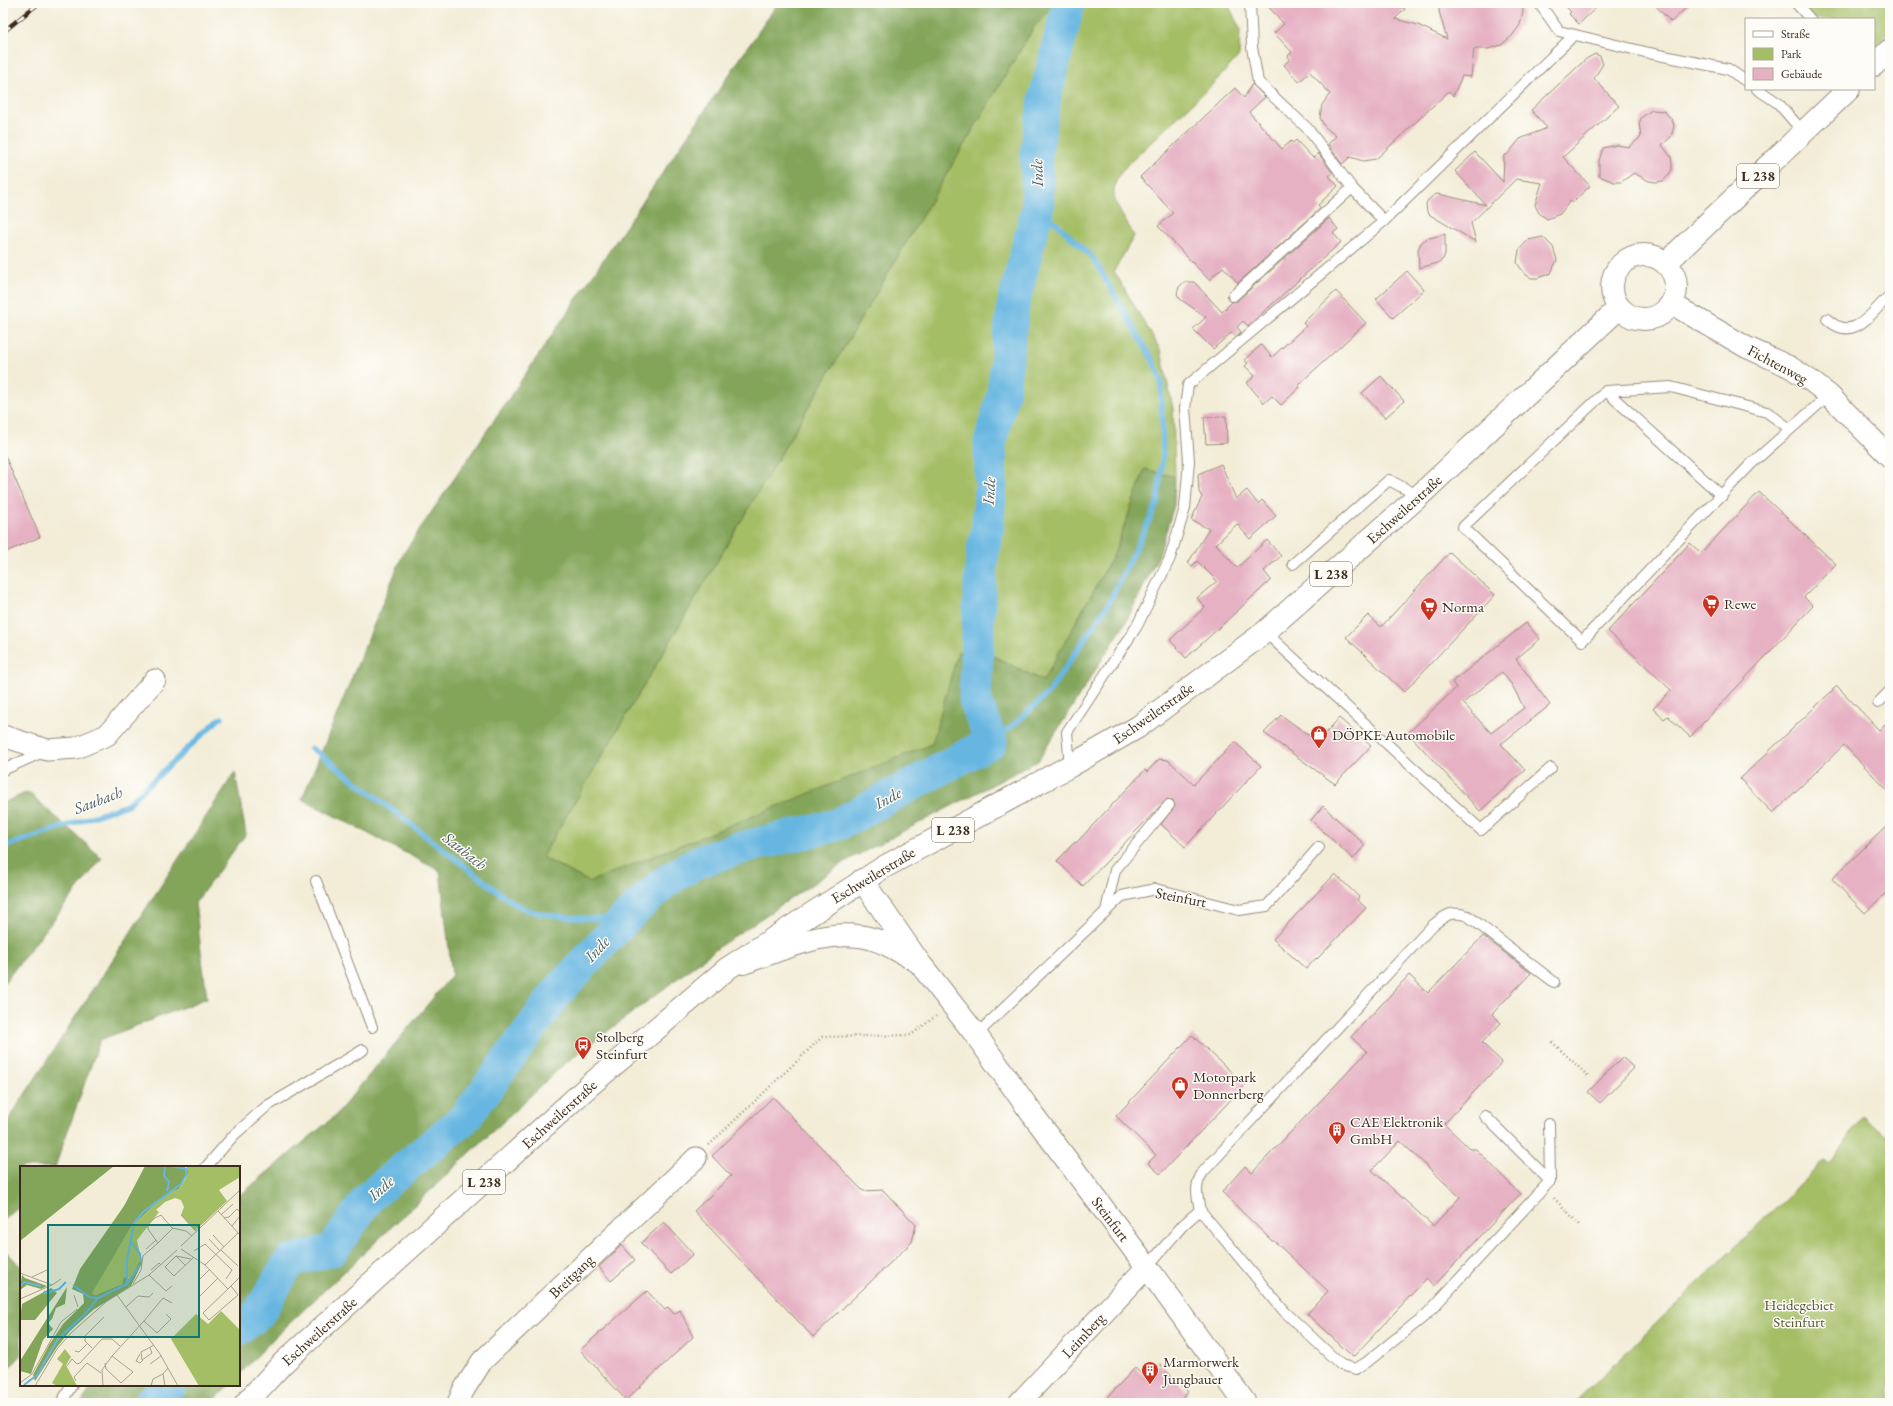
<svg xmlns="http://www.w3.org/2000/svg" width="1893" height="1406" font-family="'EB Garamond',serif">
<rect width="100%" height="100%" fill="#fdfcf7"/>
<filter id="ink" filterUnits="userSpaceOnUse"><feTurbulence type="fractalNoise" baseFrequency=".025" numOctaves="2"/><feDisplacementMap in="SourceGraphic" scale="8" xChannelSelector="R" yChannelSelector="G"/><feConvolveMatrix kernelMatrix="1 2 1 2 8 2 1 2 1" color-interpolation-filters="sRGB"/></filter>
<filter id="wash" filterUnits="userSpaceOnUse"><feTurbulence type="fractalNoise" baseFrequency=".012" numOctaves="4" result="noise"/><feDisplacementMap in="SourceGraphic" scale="16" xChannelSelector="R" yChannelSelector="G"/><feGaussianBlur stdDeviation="0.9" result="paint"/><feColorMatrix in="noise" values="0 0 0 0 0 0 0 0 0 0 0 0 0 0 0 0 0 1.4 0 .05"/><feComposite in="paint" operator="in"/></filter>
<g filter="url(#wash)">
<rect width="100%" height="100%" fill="#f3edd8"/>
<g fill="#a4be65" stroke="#707442">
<path d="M1059,3H1231L1229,6L1240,29L1239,56L1217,80L1127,165C1100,194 1121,209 1134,236L1114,271L1161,351L1173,409L1175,477L1145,469L1114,554L1043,681L995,657L958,652L933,744L589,882L542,857L1035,25Z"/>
<path d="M1790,3H1890V32L1874,47V19H1804Z"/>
<path d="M1862,1116L1890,1140V1403H1574L1824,1161L1829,1164L1833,1161Z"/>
</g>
<g fill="#83a55a" stroke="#5f683c">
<path d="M778,3H1059L1035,25L542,857L589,882L932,744L958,652L995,657L1043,681L1114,554L1145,469L1175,477L1174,505L1159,555L1126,622L1038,761L848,860L723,944L563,1065L274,1338L239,1375V1196L336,1115L452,975L440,871L302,799L403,554Z"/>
<path d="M235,772L246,834L195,903L207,998L100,1040L55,1167H21V1206L3,1220V1128Z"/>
<path d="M28,792L102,858L3,984V803Z"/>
<path d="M3,1248L21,1267V1356L3,1374Z"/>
<path d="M93,1385H229L212,1403H81Z"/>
</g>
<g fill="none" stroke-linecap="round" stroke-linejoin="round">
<g stroke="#66b6e1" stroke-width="5.5">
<path d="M991,742L1016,723L1049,692L1109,603L1157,504L1163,455L1161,380L1152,359L1093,258L1038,206"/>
<path d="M311,748L320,754L506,898C513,902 520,907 528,910C551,918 601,920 626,918"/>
<path d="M3,847L127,805L219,719L222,718"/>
</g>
<g stroke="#66b6e1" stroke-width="33">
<path d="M239,1329L258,1314L290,1261L332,1250L369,1197L465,1118L559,990L626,918L664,883L695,863L736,849L837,825L991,742L975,699L980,583L983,549L987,533L991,484L990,443L1003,394L1013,306L1038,206L1036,154L1045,97L1069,3"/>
<path d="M149,1403L171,1385"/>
</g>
</g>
<g id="blocks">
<g fill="#e6b1c3" fill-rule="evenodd">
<path d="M1265,3H1396L1405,9L1395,19L1418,25L1447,39L1439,11L1440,3H1522L1523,12L1520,25L1512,36L1501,45L1488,49H1474L1471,77L1462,76L1453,96L1449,91L1376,159L1363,161L1350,157L1342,164L1328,144L1336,136L1325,127L1320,118L1322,105L1330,94L1310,72L1299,82L1284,65L1290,59L1288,56L1292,52L1274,33L1284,24Z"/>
<path d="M1563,3H1601L1579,24L1569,14L1571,12Z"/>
<path d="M1653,3H1691L1671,22Z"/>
<path d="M1595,54L1600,56L1603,64L1594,78L1619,106L1563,157L1590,186L1572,203L1570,201L1560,214L1547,219L1539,213L1535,205L1542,183L1516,179L1471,223L1476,242L1430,215L1427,212L1426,204L1428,200L1434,195L1438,194L1486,205L1455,171L1475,152L1503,182L1504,155H1507L1520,139L1547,128L1531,110L1586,59Z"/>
<path d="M1252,84L1265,97L1249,112L1282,149L1291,141L1293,143L1296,140L1313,158L1318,153L1333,173L1329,176L1338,186L1318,205L1321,208L1238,283L1223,267L1209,280L1158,226L1173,213L1140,177L1235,88L1244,98Z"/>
<path d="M1652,110L1664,111L1672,120L1674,126L1671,137L1662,145L1671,157L1672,164V170L1668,176L1663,181L1656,182L1649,181L1634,173L1621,182H1614L1599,176V161L1603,148L1617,145L1629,147L1641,137L1639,123L1642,117Z"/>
<path d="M1329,218L1338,229L1333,233L1341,242L1248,326L1243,321L1237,327L1241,332L1236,336L1231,333L1213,349L1193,329L1206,317L1180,299L1177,294L1179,287L1184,282H1194L1222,312L1232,302L1237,301Z"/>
<path d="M1445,234V254L1443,259L1438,263L1419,268L1418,249L1421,243L1426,239Z"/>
<path d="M1543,237L1553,247L1557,260L1551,273L1538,278H1531L1525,274L1517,263L1519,250L1528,240Z"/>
<path d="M1407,271L1424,290L1393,318L1376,299Z"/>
<path d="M1336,291L1366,323L1298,385L1300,387L1281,405L1272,396L1264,403L1247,383L1255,376L1245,366L1248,363L1244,360L1261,345L1272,357L1306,326L1303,323Z"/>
<path d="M1381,376L1404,401L1385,418L1362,393Z"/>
<path d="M1226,416L1227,443L1206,444L1204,417Z"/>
<path d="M3,451L40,537L3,553Z"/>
<path d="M1221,464L1236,499L1247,490L1258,504L1262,500L1276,516L1250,539L1237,524L1216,544L1237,568L1267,540L1281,556L1264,571L1271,580L1186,658L1170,640L1205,607L1197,598L1217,581L1197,561L1192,566L1188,563L1209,529L1191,520L1202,497L1199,492L1198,474Z"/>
<path d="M1759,492L1836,564L1804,597L1813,606L1690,737L1668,716L1664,719L1653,709L1671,690L1608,631L1690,543L1701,553Z"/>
<path d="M1450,552L1495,595L1404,692L1346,637L1368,615L1381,627Z"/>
<path d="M1526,623L1540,639L1516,659L1550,705L1501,744L1525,770L1480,811L1408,733L1456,688L1452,682ZM1502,672L1512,685L1524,708L1491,733L1463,703Z"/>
<path d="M1837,686L1879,730L1890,719V793L1844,745L1773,813L1740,779Z"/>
<path d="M1281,715L1318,742L1339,718L1371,746L1335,784L1264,733Z"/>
<path d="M1235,742L1261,766L1185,847L1161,824L1175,806L1173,800L1167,799L1083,886L1057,861L1075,842L1076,843L1145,770L1147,772L1159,759L1168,760L1194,784Z"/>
<path d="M1323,806L1365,845L1353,859L1311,820Z"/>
<path d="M1890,823V889L1865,913L1832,879Z"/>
<path d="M1335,874L1359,897L1357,900L1366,908L1317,959L1316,958L1306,969L1273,939Z"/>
<path d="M1483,936L1531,973L1492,1014L1501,1023L1482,1043L1502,1062L1444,1124L1470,1149H1476L1520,1194L1434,1286L1426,1279L1353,1357L1307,1314L1328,1291L1274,1241H1272L1222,1192L1245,1166L1252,1173L1367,1052L1351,1037L1409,975L1428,993ZM1400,1141L1460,1197L1433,1226L1372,1170Z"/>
<path d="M1192,1035L1245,1085L1160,1174L1148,1163L1156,1155L1116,1116Z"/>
<path d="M1622,1057L1634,1068L1600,1103L1588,1092Z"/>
<path d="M773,1097L863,1191L883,1190L916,1225L912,1242L813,1337L694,1211L731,1176L712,1156Z"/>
<path d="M664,1222L693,1254L671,1274L641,1243Z"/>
<path d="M622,1245L635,1260L611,1281L599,1267Z"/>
<path d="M647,1291L665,1310L668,1307L674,1314L680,1310L693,1337L626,1400L580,1350Z"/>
<path d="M1159,1364L1188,1392L1178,1403H1102L1135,1368L1146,1378Z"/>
</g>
</g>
</g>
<g filter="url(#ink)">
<use href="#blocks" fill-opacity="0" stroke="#978c7b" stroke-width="1"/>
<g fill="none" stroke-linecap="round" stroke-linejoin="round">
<g stroke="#978c7b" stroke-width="12">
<g id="lane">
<path d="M1539,3L1559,31L1649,53L1728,69L1746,81"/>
<path d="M1796,3L1810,19"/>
<path d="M1757,89L1778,103L1804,133"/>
<path d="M1384,221L1574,35"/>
<path d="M1233,296L1352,188"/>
<path d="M1827,319C1853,344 1871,313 1890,295"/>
<path d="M1606,391L1722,496"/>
<path d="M1790,429L1767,412L1671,387L1606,391L1463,527L1582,641L1751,464L1829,395"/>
<path d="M1293,564L1389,480L1419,496"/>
<path d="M1265,632L1481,830L1551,768"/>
<path d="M1878,703L1890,691"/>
<path d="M1070,766L1067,732L1137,626L1170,558L1185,508L1189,461L1185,408L1188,385L1384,221L1352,188L1308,129L1258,82L1252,47L1250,3"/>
<path d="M3,770L45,751"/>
<path d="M316,881L372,1027"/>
<path d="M1106,911L1115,870L1169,805"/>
<path d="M976,1035L1122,896L1156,889L1239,910L1267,906L1319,847"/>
<path d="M1549,1124L1550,1181"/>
<path d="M206,1167L234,1135L267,1106L363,1050"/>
<path d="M1200,1210C1197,1196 1194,1185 1203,1172L1433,925C1446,915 1451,910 1468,916L1554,982"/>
<path d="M1147,1267L1183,1225L1200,1210L1284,1311L1341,1365L1356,1369L1367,1362L1427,1314L1550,1181L1485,1116"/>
<path d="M61,1403L72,1385"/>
</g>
</g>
<g stroke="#978c7b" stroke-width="23">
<g id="street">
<path d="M1672,304L1746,347L1790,367L1811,381L1829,395L1890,457"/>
<path d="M3,736L47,750L76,748L107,735L155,680"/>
<path d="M458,1403L463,1391L482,1361L696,1158"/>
<path d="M1019,1403L1147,1267"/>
</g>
</g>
<g stroke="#978c7b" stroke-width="24">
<g id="secondary">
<path d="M862,880L918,961L976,1035L1033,1115L1147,1267L1245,1403"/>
<path d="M743,963C784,949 830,926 873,939C887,943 902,953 915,960"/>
</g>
</g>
<g stroke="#978c7b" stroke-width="24">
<g id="primary">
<path d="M1874,65L1890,50"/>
<circle cx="1644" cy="287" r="32"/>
<path d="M1666,263L1849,89"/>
<path d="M246,1403L283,1363L590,1085L728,968L884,867L1070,766L1138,727L1265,632L1419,496L1619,308"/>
</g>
</g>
<g stroke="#978c7b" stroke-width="2.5" stroke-dasharray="1 3" stroke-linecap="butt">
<path d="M1552,1042L1589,1077"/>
<path d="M709,1145L822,1037L911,1035L936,1016"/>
<path d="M1554,1198L1580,1225"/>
</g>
<use href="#lane" stroke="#fff" stroke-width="10"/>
<use href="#street" stroke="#fff" stroke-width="21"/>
<use href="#secondary" stroke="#fff" stroke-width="22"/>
<use href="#primary" stroke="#fff" stroke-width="22"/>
<g stroke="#3b2a1e" stroke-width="4.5">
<path id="rail" d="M3,32L39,3"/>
</g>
<use href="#rail" stroke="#fdfcf7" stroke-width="3" stroke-dasharray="9" stroke-linecap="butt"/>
</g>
</g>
<defs>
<g id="supermarket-pin" transform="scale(0.9)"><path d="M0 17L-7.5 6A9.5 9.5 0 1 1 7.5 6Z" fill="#c8321e" stroke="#fdfcf7"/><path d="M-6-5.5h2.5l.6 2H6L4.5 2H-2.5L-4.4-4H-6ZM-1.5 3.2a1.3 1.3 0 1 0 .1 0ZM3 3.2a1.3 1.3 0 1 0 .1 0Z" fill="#fff"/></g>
<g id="shop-pin" transform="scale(0.9)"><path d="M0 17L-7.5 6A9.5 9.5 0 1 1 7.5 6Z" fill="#c8321e" stroke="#fdfcf7"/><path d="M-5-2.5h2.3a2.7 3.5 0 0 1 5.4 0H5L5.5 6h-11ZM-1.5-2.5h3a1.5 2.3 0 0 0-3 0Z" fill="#fff"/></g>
<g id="bus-pin" transform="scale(0.9)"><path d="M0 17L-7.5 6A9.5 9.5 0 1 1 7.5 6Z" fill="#c8321e" stroke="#fdfcf7"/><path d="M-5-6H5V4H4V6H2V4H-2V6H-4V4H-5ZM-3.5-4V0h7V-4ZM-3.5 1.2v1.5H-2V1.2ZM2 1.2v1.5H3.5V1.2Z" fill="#fff"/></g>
<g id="building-pin" transform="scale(0.9)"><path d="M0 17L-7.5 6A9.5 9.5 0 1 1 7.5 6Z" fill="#c8321e" stroke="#fdfcf7"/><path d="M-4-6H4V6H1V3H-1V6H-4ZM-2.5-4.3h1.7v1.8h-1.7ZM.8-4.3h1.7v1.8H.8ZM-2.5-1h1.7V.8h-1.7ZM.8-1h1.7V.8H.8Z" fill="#fff"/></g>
</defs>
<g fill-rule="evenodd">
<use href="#supermarket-pin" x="1711" y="603"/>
<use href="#supermarket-pin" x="1429" y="606"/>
<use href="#shop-pin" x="1319" y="734"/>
<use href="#bus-pin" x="583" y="1045"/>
<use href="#shop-pin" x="1180" y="1085"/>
<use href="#building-pin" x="1337" y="1130"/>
<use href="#building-pin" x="1150" y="1370"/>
</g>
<g text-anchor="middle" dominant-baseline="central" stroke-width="3" stroke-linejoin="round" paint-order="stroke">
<g fill="#fdfcf7" stroke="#75695f" stroke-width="1">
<rect x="1737" y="164" width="42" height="24" rx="3"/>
<rect x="1310" y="562" width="42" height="24" rx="3"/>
<rect x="932" y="818" width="42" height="24" rx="3"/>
<rect x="463" y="1170" width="42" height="24" rx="3"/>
</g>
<g font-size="14" font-weight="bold" fill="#3b2a1e">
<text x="1758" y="176">L 238</text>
<text x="1331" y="574">L 238</text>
<text x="953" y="830">L 238</text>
<text x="484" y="1182">L 238</text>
</g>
<g font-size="15" fill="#3b2a1e" stroke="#fdfcf7">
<text transform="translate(1778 364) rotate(28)">Fichtenweg</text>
<text transform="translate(1404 509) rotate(-42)">Eschweilerstraße</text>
<text transform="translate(1153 713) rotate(-35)">Eschweilerstraße</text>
<text transform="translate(873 875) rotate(-31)">Eschweilerstraße</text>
<text transform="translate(1181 897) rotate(11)">Steinfurt</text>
<text transform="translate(559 1114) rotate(-42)">Eschweilerstraße</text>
<text transform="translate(1111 1219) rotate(53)">Steinfurt</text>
<text transform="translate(571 1276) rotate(-44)">Breitgang</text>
<text transform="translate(319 1331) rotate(-42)">Eschweilerstraße</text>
<text transform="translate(1083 1335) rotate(-47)">Leimberg</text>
</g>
<g font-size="15" fill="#3b2a1e" stroke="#fdfcf7" text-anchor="start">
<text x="1724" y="603">Rewe</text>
<text x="1442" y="606">Norma</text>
<text x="1332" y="734">DÖPKE Automobile</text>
<text x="596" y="1036">Stolberg<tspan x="596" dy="17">Steinfurt</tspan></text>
<text x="1193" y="1076">Motorpark<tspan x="1193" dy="17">Donnerberg</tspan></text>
<text x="1350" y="1121">CAE Elektronik<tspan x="1350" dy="17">GmbH</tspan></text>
<text x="1163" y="1361">Marmorwerk<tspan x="1163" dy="17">Jungbauer</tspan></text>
</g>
<g font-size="15" fill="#5a5633" stroke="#fdfcf7">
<text x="1799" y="1304">Heidegebiet<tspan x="1799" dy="17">Steinfurt</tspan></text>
</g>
<g font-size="16" font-style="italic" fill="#4a5b62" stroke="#fdfcf7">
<text transform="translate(1037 173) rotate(-92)">Inde</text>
<text transform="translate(989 491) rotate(-86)">Inde</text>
<text transform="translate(888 798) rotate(-28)">Inde</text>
<text transform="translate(98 800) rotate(-21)">Saubach</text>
<text transform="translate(465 851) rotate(38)">Saubach</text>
<text transform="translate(597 949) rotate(-47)">Inde</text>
<text transform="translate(381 1188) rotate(-42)">Inde</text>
</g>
</g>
<g transform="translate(20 1166)">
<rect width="220" height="220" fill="#f3edd8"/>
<path d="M164,0H220V11L199,24L207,35L175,65L161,49L164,41L161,34L155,32L145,36L136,44L139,46L117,74L122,97H119L111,113L107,111L102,118L75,129L71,127L111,61L145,29L159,23L166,12L167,2ZM201,145L220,164V220H179L151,173L176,148L188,158ZM45,183L51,191L46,199L57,220H37L32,217L43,198L37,193Z" fill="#a4be65"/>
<path d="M0,0H94L0,75ZM125,0H164L168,6L159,23L145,29L111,61L72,127L75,129L102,118L104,111L111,113L119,96L122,97L111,120L73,144L50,165L37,181L15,215L13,209L29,179L43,158L64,137L63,128L52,123L60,103L104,40ZM2,109L5,112L27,120L21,123L7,119L0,124ZM47,121L45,138L36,142L32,153L28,157L33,163L23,174L11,208L0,205V195ZM31,122L37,127L15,154H0L2,138Z" fill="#83a55a"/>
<path fill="none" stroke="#66b6e1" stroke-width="2" d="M145,0L144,10L149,16L147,25M111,76L120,88L121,96M107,118L120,99M53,119L69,131L78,132M0,121L4,116L21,120M24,125L26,127L39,123L46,116M4,219L17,209L38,173L65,148L78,132L107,118V94L114,57L123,46L161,18L166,9V3L151,0"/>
<path fill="none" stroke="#a99f8e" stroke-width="1" d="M198,45L220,69M161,49L176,65M201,49L213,38M204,52L209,51L217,43L220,46M212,60L220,50M193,69L204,81M189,73L200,85M138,77L153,62M161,80L220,24M126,83L136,74M161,83L185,99L218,67M201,84L218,100M174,85L185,78L212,104L206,113M156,90L165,99M171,93L156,90L145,101L154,110L174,91M185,99L208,123M131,104L139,97L141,99M0,107L32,119L41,113M129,109L146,125L152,120M12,111L27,104M178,115L190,103M113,118L121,104L123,90L138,77L128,63V58L135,52L141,49L152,62L166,65L172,70M211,120L218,129L189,154L183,147L211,120L220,111M54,129L58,141M97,129L140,188L158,220M179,131L198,112M0,133L32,119M106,141L118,130L129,131L133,127M124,155L143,132L152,137M72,182L65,175V170L84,151M130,182L132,187L122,194L121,186L134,179M55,185L59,186L67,178M120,188L116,195L120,197L123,194M85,197L86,203L101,217L113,206L92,190M130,198L141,190M47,200L52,193L57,198L60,197L82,173H92L100,180M56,215L54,211L67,197L81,207M0,217L12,208L41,156L57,143M15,220L37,183L51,167L86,136L129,109L157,84M83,220L82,204L92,190L124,155L137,167L151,153L146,148M131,220L133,213L143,208M145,220L143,208L148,202"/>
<path fill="#0f766e" fill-opacity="0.15" stroke="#0f766e" stroke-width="2" d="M28,59H179V171H28Z"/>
<rect width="220" height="220" fill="none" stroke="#3b2a1e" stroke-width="2"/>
</g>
<rect width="1893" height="1406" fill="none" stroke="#fdfcf7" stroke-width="16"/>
<rect x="1745" y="18" width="130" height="72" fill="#fdfcf7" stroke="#afa8a0"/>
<rect x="1753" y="31" width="20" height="6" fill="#ffffff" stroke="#afa8a0"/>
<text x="1781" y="38" font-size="12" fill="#3b2a1e">Straße</text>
<rect x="1753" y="48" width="20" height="12" fill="#a4be65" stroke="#afa8a0"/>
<text x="1781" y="58" font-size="12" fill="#3b2a1e">Park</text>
<rect x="1753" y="68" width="20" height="12" fill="#e6b1c3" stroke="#afa8a0"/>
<text x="1781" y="78" font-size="12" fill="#3b2a1e">Gebäude</text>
</svg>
